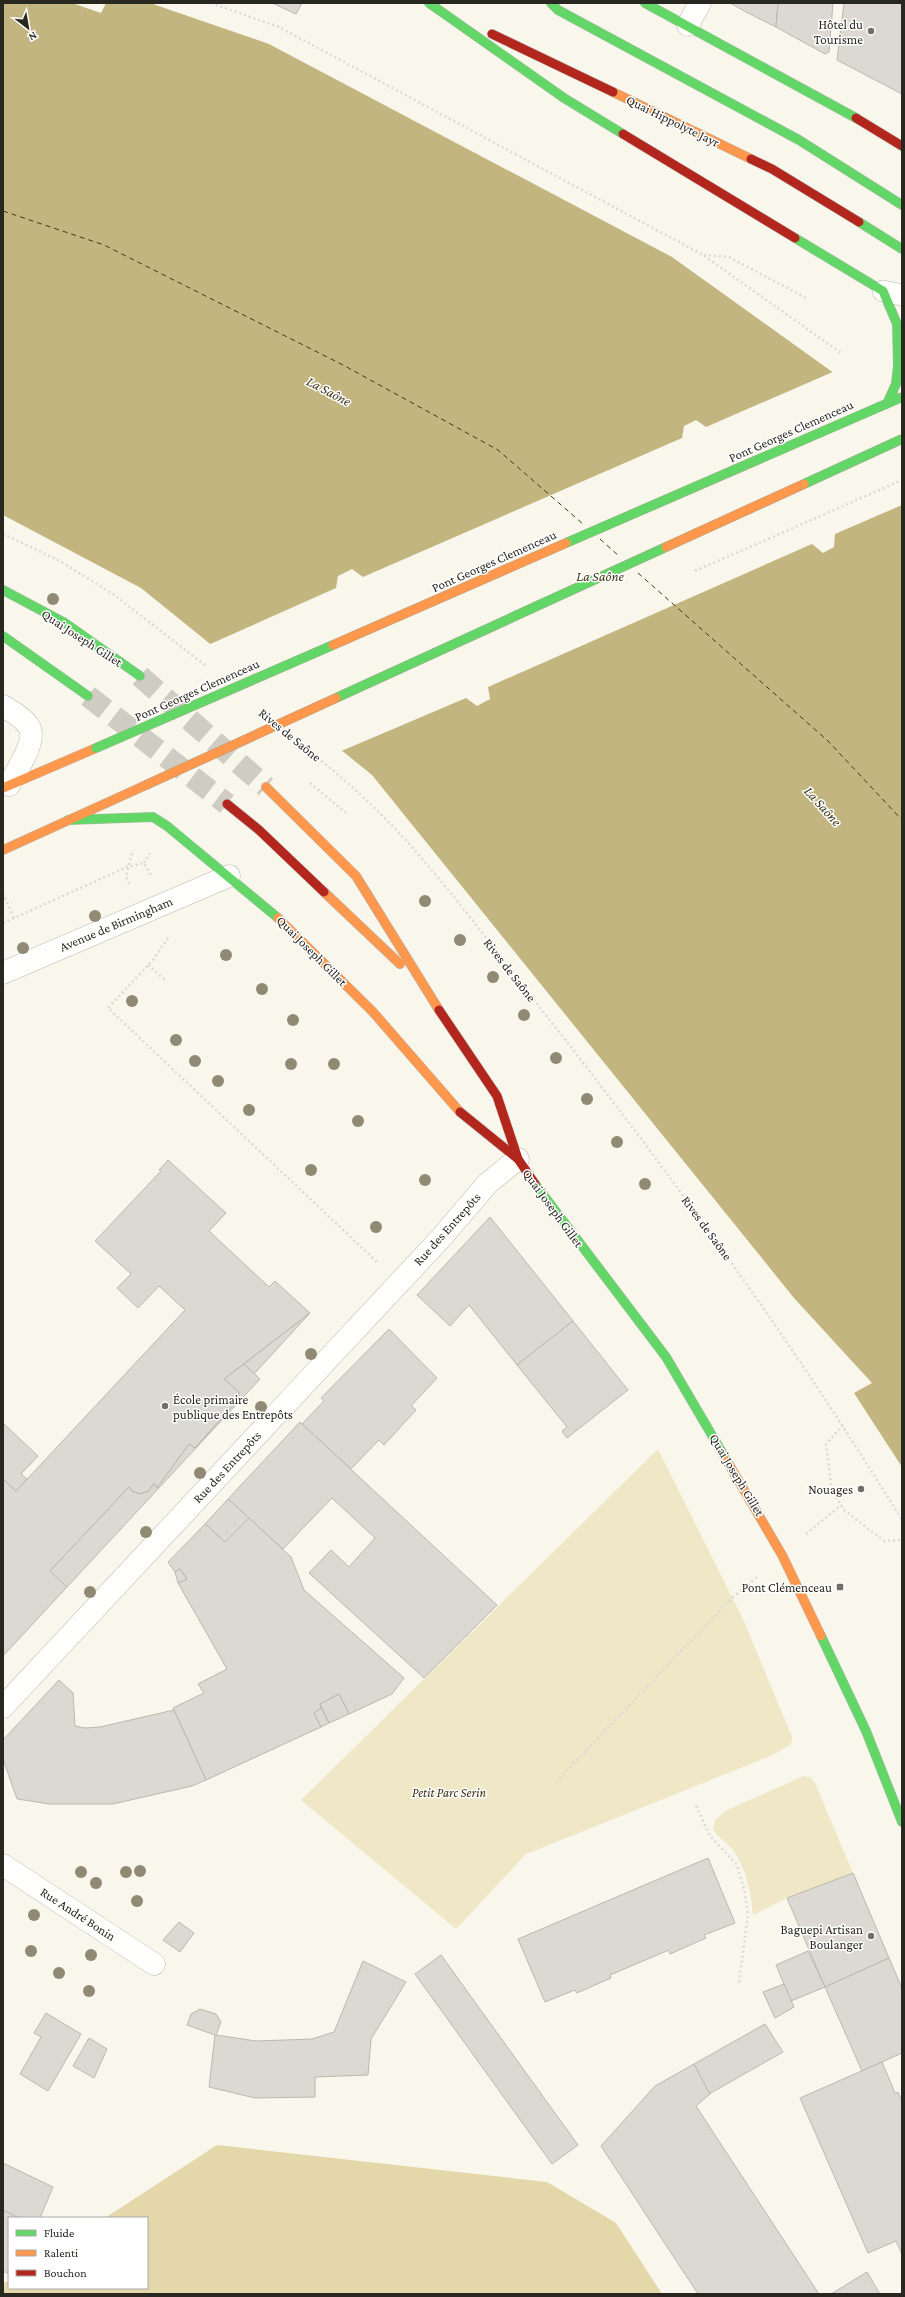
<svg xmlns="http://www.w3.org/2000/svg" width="905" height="2297" font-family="'Crimson Pro',serif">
<rect width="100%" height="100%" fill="#f9f6ec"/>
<g fill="#f0e7c7">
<path d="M658,1449L743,1619L792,1737L791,1744L773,1755L526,1854L456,1929L301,1800Z"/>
<path d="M804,1776L811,1778L815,1783L853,1873L787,1898L753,1915C751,1892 746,1869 733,1850C727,1843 719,1838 713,1830L715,1820L727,1810Z"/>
</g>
<path fill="#e4d8ab" d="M217,2145L547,2182L616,2223L662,2294H3V2283L9,2281V2288H147V2218H105Z"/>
<path fill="#c3b580" d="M3,3H72L101,13L106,3H150L269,44L672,257L902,422V1467L854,1393L872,1383L794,1298L372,775L141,588L3,515Z"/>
<path fill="#f9f6ec" d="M835,371L902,419V505L835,534L834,547L823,553L812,544L488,687L490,699L477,706L466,698L339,752L208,645L336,588L338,576L352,569L363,577L682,438L684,426L696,420L706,427Z"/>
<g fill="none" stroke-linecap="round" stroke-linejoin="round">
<g stroke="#413818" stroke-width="1" stroke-dasharray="5 4" stroke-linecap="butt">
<path d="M3,211L104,245L343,365L498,450L583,524"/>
<path d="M600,539L620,557"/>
<path d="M638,573L828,741L902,820"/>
</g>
</g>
<g fill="#dbd9d1" stroke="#bab8b0">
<path d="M272,3H302L296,14Z"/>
<path d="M730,3H778L776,27L748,13Z"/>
<path d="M778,3H833L829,52L825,54L776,27Z"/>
<path d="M844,3H902V94L837,60Z"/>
<path d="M168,1160L226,1213L209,1231L269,1287L275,1281L310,1313L224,1379L239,1392V1399L195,1448L189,1444L157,1488L154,1483L149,1491L140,1494L132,1491L129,1487L50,1571L67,1587L3,1656V1479L16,1491L185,1310L159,1286L138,1308L117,1288L131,1274L95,1241L161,1171L159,1170Z"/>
<path d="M490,1217L573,1321L517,1365L469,1305L450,1326L417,1295Z"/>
<path d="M310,1313L254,1374L244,1364Z"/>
<path d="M573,1321L628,1390L567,1438L562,1431L567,1427L517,1365Z"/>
<path d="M389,1329L437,1378L411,1406L416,1410L384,1445L379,1440L351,1469L302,1424L324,1401L321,1398Z"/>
<path d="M244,1364L260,1379L67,1587L50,1571L129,1487L132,1491L140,1494L149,1491L154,1483L157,1488L189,1444L195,1448L239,1399V1392L224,1379Z"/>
<path d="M300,1422L497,1605L424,1678L309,1573L331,1550L349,1567L375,1538L332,1498L283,1549L228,1499Z"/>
<path d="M3,1423L38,1456L21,1474L27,1479L16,1491L3,1479Z"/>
<path d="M228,1499L249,1518L225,1542L205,1524Z"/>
<path d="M249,1518L291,1557L304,1590L404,1678L392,1694L349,1714L339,1694L320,1704L321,1708L314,1713L321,1727L206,1780L173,1708L204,1693L198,1684L227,1669L178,1583L187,1579L180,1569L175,1572L168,1562L205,1524L225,1542Z"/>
<path d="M180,1569L187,1579L178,1583L175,1572Z"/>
<path d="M59,1680L73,1693L75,1726L85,1728L100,1727L174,1710L206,1780L192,1786L113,1804H50L17,1799L3,1759V1740Z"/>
<path d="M339,1694L349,1714L329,1723L320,1704Z"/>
<path d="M321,1708L329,1723L321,1727L314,1713Z"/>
<path d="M708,1858L735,1923L704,1935L706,1938L670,1954L669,1950L610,1975L611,1978L577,1993L575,1990L545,2002L518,1939Z"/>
<path d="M853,1873L889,1958L825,1987L787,1898Z"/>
<path d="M179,1922L194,1933L180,1952L163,1940Z"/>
<path d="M808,1951L825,1987L791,2001L776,1965Z"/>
<path d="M441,1955L578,2145L552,2164L415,1974Z"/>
<path d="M889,1958L902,1988V2053L862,2071L825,1987Z"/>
<path d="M363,1961L406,1982L371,2039L368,2075L315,2077V2097L255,2098L209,2087L215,2035L187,2025L191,2014L200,2009L216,2014L221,2022L216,2035L256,2041L312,2039L334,2032Z"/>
<path d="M784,1984L794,2007L775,2018L763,1992Z"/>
<path d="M46,2013L81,2034L48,2091L20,2074L41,2037L34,2033Z"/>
<path d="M765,2024L783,2052L709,2094L694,2064Z"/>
<path d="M89,2038L107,2049L94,2078L73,2066Z"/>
<path d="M882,2062L895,2093L898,2092L902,2102V2254L896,2241L868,2253L800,2098Z"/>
<path d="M694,2064L710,2094L696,2106L819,2294H698L601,2146L655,2086Z"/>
<path d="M3,2163L53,2187L40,2218H19L3,2210Z"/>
<path d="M3,2210L19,2218H9V2274L3,2271Z"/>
<path d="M867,2272L880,2294H831Z"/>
</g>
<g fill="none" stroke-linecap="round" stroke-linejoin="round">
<g stroke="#cfcdc3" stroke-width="22" stroke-dasharray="22 11" stroke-linecap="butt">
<path d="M140,676L266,787"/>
<path d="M88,696L227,804"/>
</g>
<g stroke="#bab8b0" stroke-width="22">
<path id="lane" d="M883,291L902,295"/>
</g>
<g stroke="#bab8b0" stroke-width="23">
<g id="street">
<path d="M688,25L700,3"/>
<path d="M3,706C11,711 22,717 28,725C39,739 16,771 9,785"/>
<path d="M3,973L229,876"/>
<path d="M3,1707L441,1238L488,1183L518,1159"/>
<path d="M3,1865L154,1964"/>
</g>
</g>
<g stroke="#bab8b0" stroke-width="10">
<g id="fast">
<path d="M429,3L564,98L623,134"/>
<path d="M551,3L558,10L799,140L902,205"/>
<path d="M645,3L856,118"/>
<path d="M859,222L902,249"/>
<path d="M795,238L883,291L897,324L898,367"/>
<path d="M3,590L65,623L140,676"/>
<path d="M3,636L88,696"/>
<path d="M68,820L153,817L167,826L278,918"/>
<path d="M535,1184L666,1357L727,1461"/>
<path d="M821,1636L866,1731L902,1822"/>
</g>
</g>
<g stroke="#bab8b0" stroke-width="10">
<g id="slow">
<path d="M613,92L751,159"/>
<path d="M266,787L356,876L439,1010"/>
<path d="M3,788L96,748"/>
<path d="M3,850L146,785"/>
<path d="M324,892L400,964"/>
<path d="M278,918L373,1012L460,1112"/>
<path d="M727,1461L782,1555L821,1636"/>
</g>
</g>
<g stroke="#bab8b0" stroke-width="10">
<g id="jam">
<path d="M492,34L613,92"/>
<path d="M856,118L902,146"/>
<path d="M623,134L795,238"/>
<path d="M751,159L772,169L859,222"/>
<path d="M227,804L259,830L324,892"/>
<path d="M439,1010L497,1096L518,1159L535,1184"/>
<path d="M460,1112L518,1159"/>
</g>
</g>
<g stroke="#dadad7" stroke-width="2.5" stroke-dasharray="2 3" stroke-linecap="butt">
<path d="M211,3L279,27L703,255L841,353"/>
<path d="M704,255L729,257L808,299"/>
<path d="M3,534L60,561L113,594L206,666"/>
<path d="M306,748C348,782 388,818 423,860C467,911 507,965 548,1018C675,1179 795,1346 902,1520"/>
<path d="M310,783L346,813"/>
<path d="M144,863L150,853"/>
<path d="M129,884L126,876L133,850"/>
<path d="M3,893L14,918"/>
<path d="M3,923L127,867L144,863L151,875"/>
<path d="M168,938L153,960L108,1008L377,1262"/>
<path d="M148,965L165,980"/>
<path d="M843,1425L826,1444L832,1491L841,1505L844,1510L884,1541L902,1540"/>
<path d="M806,1534L841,1505"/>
<path d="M556,1782L732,1598L757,1577"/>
<path d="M696,1806L710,1836L737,1865L744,1889L748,1914L739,1983"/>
</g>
<use href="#lane" stroke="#fefefc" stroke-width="21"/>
<use href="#street" stroke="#fefefc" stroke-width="22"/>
<use href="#fast" stroke="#63d668" stroke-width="9"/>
<use href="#slow" stroke="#ff974d" stroke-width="9"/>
<use href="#jam" stroke="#b3261e" stroke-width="9"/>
<g stroke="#aba690" stroke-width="10" stroke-linecap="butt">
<g id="fast-bridge">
<path d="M887,404L896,384L898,367"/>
<path d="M804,484L902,439"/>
<path d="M566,543L902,397"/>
<path d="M336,698L666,547"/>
<path d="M96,748L333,645"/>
</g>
</g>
<g stroke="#aba690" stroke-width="10" stroke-linecap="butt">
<g id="slow-bridge">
<path d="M666,547L804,484"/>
<path d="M333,645L566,543"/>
<path d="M146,785L336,698"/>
</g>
</g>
<path stroke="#dadad7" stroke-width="2.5" stroke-dasharray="2 3" stroke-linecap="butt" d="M695,571L902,480"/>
<use href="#fast-bridge" stroke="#63d668" stroke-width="9"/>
<use href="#slow-bridge" stroke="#ff974d" stroke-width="9"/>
</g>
<g fill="#908a74">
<circle cx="53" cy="599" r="6"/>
<circle cx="425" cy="901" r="6"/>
<circle cx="95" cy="916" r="6"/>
<circle cx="460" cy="940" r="6"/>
<circle cx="23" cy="948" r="6"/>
<circle cx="226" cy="955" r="6"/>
<circle cx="493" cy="977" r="6"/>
<circle cx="262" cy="989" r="6"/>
<circle cx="132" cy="1001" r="6"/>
<circle cx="524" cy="1015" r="6"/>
<circle cx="293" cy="1020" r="6"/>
<circle cx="176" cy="1040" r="6"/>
<circle cx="556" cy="1058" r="6"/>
<circle cx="195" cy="1061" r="6"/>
<circle cx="291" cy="1064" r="6"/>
<circle cx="334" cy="1064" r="6"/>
<circle cx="218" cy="1081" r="6"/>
<circle cx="587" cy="1099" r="6"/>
<circle cx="249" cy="1110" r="6"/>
<circle cx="358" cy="1121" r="6"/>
<circle cx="617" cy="1142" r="6"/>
<circle cx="311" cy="1170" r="6"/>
<circle cx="425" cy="1180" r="6"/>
<circle cx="645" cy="1184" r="6"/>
<circle cx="376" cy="1227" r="6"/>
<circle cx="311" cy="1354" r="6"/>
<circle cx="261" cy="1407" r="6"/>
<circle cx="200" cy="1473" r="6"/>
<circle cx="146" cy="1532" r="6"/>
<circle cx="90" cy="1592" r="6"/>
<circle cx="140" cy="1871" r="6"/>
<circle cx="81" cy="1872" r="6"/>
<circle cx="126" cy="1872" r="6"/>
<circle cx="96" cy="1883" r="6"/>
<circle cx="137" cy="1901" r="6"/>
<circle cx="34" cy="1915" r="6"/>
<circle cx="31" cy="1951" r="6"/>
<circle cx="91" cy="1955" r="6"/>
<circle cx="59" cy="1973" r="6"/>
<circle cx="89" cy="1991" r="6"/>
</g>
<g fill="#716f67" stroke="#fff" stroke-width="1.5">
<circle cx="871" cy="31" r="4"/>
<circle cx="165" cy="1406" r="4"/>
<circle cx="861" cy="1489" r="4"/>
<rect x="836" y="1583" width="8" height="8" rx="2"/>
<circle cx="871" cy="1936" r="4"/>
</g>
<g text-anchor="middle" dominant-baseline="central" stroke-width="3" stroke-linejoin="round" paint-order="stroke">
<g font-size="13" fill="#282720" stroke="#fff" text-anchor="end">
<text x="863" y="24">Hôtel du<tspan x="863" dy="15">Tourisme</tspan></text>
<text x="173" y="1399" text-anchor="start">École primaire<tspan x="173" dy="15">publique des Entrepôts</tspan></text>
<text x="853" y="1489">Nouages</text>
<text x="832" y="1587">Pont Clémenceau</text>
<text x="863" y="1929">Baguepi Artisan<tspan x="863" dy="15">Boulanger</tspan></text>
</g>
<g font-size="13" fill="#282720" stroke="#fff">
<text transform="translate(673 121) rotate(26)">Quai Hippolyte Jayr</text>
<text transform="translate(791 431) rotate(-24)">Pont Georges Clemenceau</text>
<text transform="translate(494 561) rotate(-24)">Pont Georges Clemenceau</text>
<text transform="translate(82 638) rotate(33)">Quai Joseph Gillet</text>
<text transform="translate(197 690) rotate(-24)">Pont Georges Clemenceau</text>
<text transform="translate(290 735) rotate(39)">Rives de Saône</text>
<text transform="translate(116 924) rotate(-23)">Avenue de Birmingham</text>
<text transform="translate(312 951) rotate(45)">Quai Joseph Gillet</text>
<text transform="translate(510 970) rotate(52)">Rives de Saône</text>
<text transform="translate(553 1208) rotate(54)">Quai Joseph Gillet</text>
<text transform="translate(707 1228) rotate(54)">Rives de Saône</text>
<text transform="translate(447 1229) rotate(-48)">Rue des Entrepôts</text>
<text transform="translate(227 1467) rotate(-47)">Rue des Entrepôts</text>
<text transform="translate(737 1475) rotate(59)">Quai Joseph Gillet</text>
<text transform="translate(78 1914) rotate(33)">Rue André Bonin</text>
</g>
<g font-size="13" font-style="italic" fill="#3a3211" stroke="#fff">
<text x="449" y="1792">Petit Parc Serin</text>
</g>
<g font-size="14" font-style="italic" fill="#413818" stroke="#fff">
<text transform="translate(329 391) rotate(28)">La Saône</text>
<text x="600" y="576">La Saône</text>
<text transform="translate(823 806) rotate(48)">La Saône</text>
</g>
</g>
<rect width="905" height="2297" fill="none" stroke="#282720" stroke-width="8"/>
<rect x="8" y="2217" width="140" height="72" fill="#ffffff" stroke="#a9a9a6"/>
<rect x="16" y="2230" width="20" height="6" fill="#63d668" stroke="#a9a9a6"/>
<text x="44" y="2237" font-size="12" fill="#282720">Fluide</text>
<rect x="16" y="2250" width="20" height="6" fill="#ff974d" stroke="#a9a9a6"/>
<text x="44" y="2257" font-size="12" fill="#282720">Ralenti</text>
<rect x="16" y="2270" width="20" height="6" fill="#b3261e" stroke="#a9a9a6"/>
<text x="44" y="2277" font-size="12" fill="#282720">Bouchon</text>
<g transform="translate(28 28) rotate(149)" stroke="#ffffff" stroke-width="3" paint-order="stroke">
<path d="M0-3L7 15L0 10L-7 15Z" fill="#282720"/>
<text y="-6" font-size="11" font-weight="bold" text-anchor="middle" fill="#282720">N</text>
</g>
</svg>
